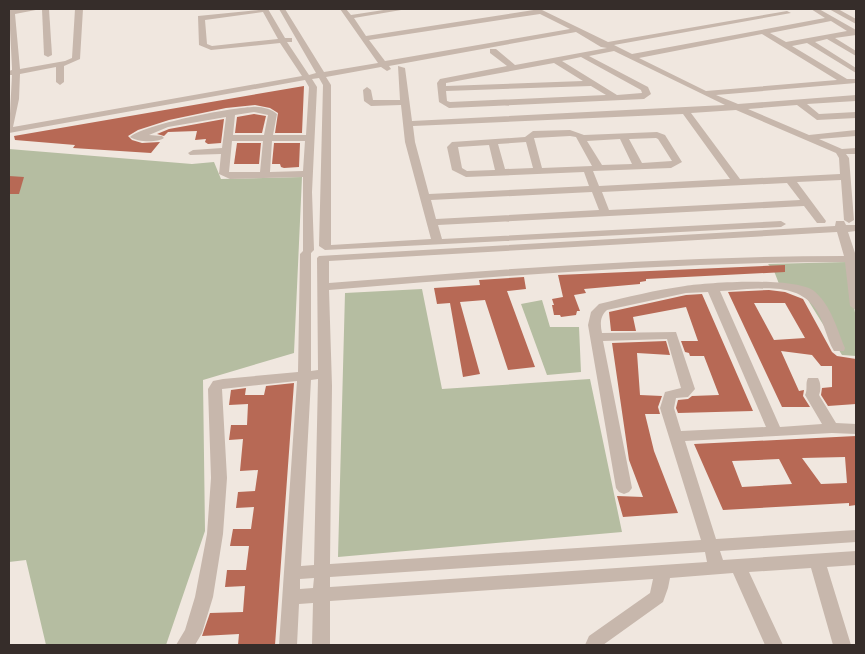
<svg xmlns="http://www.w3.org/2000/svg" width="865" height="654" font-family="Commissioner,sans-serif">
<rect width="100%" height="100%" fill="#f0e7df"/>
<g fill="#b5bda1">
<path d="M9,149L192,164L214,162L221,179L302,177L294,353L203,380L205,531L166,645H46L26,560L9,562Z"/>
<path d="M847,262L856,319V356L842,355L803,292L781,289L774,271L768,264Z"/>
<path d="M422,289L442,389L590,379L622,532L338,557L345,293Z"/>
<path d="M542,300L550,327H579L581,372L547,375L521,304Z"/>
</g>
<g fill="#b76955" fill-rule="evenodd">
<path d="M304,86L302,133H275L278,113L270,108L255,105L226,108L169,120L138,130L128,136L132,140L142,143L160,142L151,153L73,148L75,145L15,140L14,136Z"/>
<path d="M254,114L266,116L262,133H235L237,117Z"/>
<path d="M224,119L221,143L208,144L205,142L206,139L195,140L197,131L168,132L164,136L157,134L169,129Z"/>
<path d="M237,143H261L259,164H234Z"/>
<path d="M274,143H300L299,167L284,168L281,167L280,164H272Z"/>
<path d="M9,176L24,177L19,194H9Z"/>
<path d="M785,265V272L646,279V281L640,282V284L584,289L586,293L574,295L580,311H577L576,315L561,317L560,315H554L552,305H554L552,299L563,297L558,275Z"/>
<path d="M524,277L526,289L507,291L535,367L508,370L485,300L460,302L480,374L463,377L450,303L437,304L434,288L480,285L479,280Z"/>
<path d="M769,290L785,292L803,299L832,352L837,356L856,359V404L828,406L821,395L822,388L832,387V366H821L812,355L781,351L799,391L804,390L803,396L810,407H782L728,292ZM754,303H785L805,338L774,340Z"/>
<path d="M702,294L753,411L678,413L676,408L678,400L688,399L692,396L719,395L704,356H690L689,353L685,352L681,341H698L686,307L633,317L636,331H611L609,312L686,295Z"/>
<path d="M666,341L670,355L637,353L640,395L662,396L658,407L660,414H645L654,451L678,513L623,517L617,496L643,497L629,460L612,343Z"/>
<path d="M294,383L275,645H238L239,634L202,636L210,613L243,612L245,586L225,587L227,570H246L249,546H230L233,529H251L254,507L236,508L238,492L255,491L258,470L240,471L243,439L229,440L231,425H247L248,404L229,405L231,390L246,388L245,395H264L266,386Z"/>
<path d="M856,436V505L849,506V503L723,510L694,444ZM845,457L847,483L821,484L802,458ZM779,459L792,484L742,487L732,461Z"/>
</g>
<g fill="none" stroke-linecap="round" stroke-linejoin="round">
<g fill="#c7b7ac" fill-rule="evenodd">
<path d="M9,9H41L15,14L20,69L65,61L72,58L75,9H83L80,59L64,66V82L60,85L56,82V67L20,74L19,99L13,127L302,76L280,43L211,50L199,45L198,16L268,9L285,38H292V42H287L309,75L316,73L279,9H285L324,72L378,63L340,9H346L351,15L390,9H407L354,18L366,36L540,9L608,42L787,11L791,13L614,45L632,54L825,18L811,9H819L856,30V35L835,38L856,51V56L827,39L815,42L856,68V73L807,43L792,46L847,79H856V83L716,95L738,104L856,95V101L807,104L819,114L856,112V118L817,120L797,105L748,109L809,135L856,130V136L819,139L842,149L856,148V154H846L849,158L854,220L849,223L844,220L841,180L797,182L826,221L825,223H817L804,206L438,225L442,239L781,221L786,224L781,227L325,250L319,246L323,85L319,78L312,79L317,87L312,192L314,250L311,253V371L318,370L317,258L319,256L835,226L836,221H844L846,225H856V231L848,232L856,256V310L850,306L845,262C673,262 501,276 329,290L332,386L330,564L701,540L660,408L665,392L681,388L667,339L603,341L632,488L629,492L624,494L619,492L616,488L588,325L591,312L599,304C627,297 656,290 685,286C710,282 796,277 814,291C831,305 837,329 845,348L844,351H834C826,338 824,320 815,308C795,279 751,290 720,291L780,427L822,424L805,395C808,389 805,383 808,378H818C821,383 821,390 819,395L836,423L856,424V434L832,433L685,441L716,539L856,530V542L720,551L723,560L856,551V565L827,567L851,645H833L811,568L749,572L783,645H765L733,573L670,578L668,588L663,602L603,645H585L589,636L650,593L653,579L330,601V645H312L313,603L299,604L297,645H279L297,381L222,389L227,478L223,534L213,597L202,633L195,645H176L185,630L195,597L207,534L211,478L208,389L213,381L223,379L298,372L300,254L303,251V177L230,179L219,174L221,154L190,155L188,153L193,150L222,148L226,117L168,127L149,135L162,136L164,138C157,143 137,142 130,137C145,124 230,108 252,107C260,106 272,109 277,114L273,135H306L309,87L305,80L9,133L12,75H9V71L12,70V68ZM263,12L278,39L212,46L207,44L205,20ZM540,14L570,29L385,61L369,40ZM831,21L847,31L786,42L770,33ZM576,32L601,47L607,48L515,65L496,49H490V53L507,66L440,79L437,83L439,102L449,108L644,99L651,94L648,87L589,56L614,51L725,105L412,121L405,68L398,66L400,100H373L371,90L367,87L363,90L364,101L371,106L401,105L405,142L431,239L331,245V85L326,77L381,67L387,71L391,69L389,66ZM762,34L837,80L706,91L639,58ZM581,57L641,90L642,93L617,95L562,61ZM554,63L583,81L446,86V83ZM591,86L606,95L450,102L447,101L446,91ZM736,110L836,153L839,158L840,174L740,179L691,113ZM254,112L268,115L264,135H233L235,115ZM683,114L730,179L599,186L593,171L671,168L682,162L665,135L657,132L584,135L570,130L533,131L525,137L452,142L447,147L452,170L466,177L584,172L589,186L429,194L415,142L413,126ZM570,136L576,137L592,166L542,168L534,138ZM656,138L658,139L672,161L642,163L629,139ZM620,139L632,164L602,165L587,141ZM232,141H263L260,172H229ZM272,141H305L303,171L270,172ZM526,142L533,168L505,169L498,144ZM489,145L495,170L467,171L462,168L458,147ZM787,183L800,200L609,210L602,192ZM592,192L599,210L436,219L431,200ZM837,232L844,256C672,256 501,269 329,283V261ZM708,292L766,427L681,431L674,408L676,398L688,397L695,389L676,332L602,333C600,324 600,316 607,310L686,293ZM318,379L314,565L301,566L311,380ZM705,552L707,562L330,587V577ZM314,578L313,588L300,589V579Z"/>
<path d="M42,9H49L52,55L48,57L44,55Z"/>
<path d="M829,9H838L856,19V24Z"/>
</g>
</g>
<rect width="865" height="654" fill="none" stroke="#362d2a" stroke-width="20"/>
</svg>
